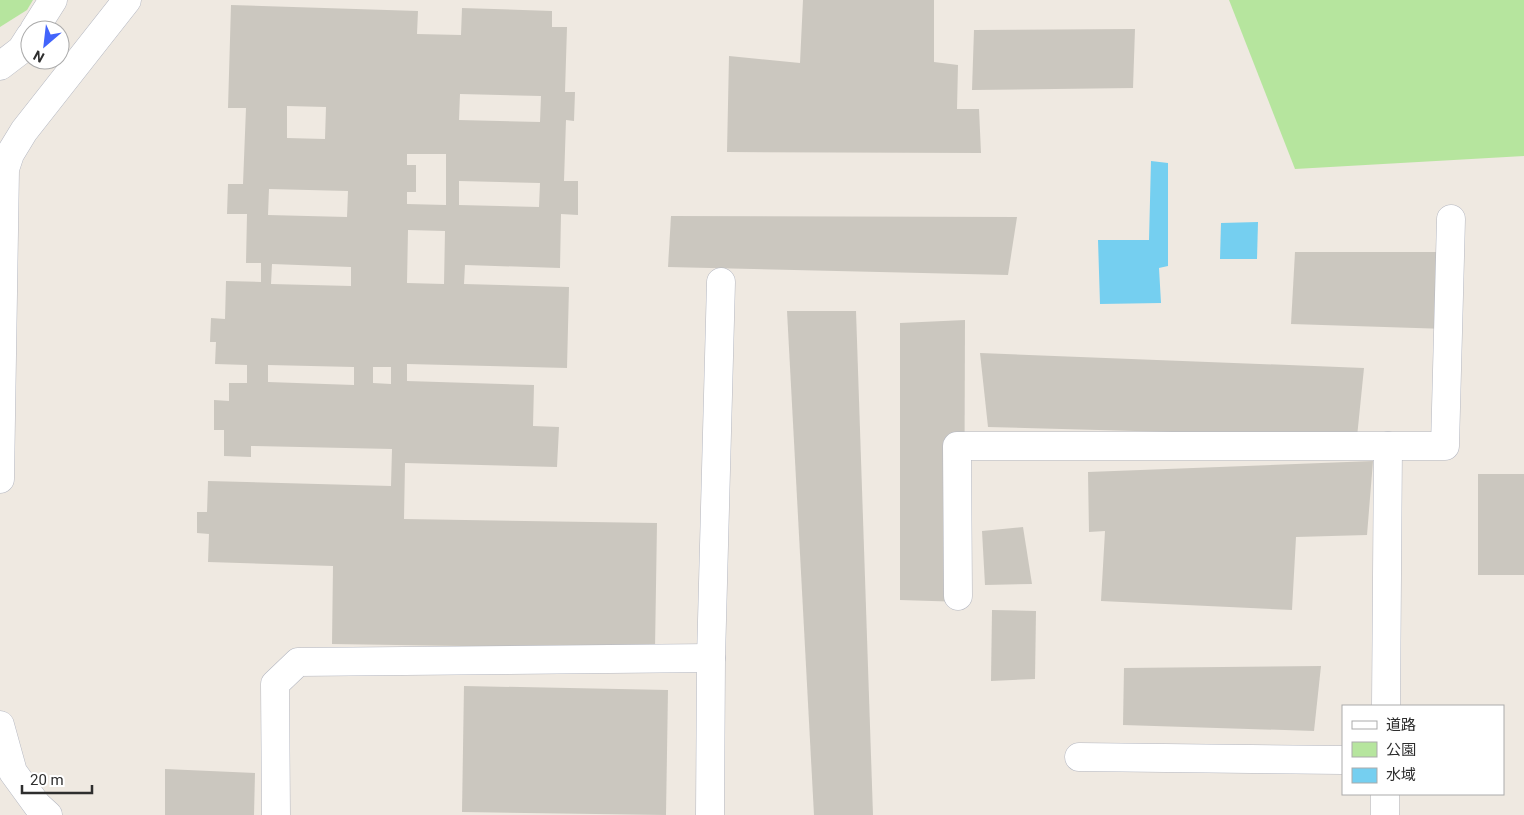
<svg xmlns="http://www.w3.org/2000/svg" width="1524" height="815" font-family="Roboto,'Noto Sans JP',sans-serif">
<rect width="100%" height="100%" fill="#efe9e1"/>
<g fill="#b6e59e">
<path d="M0,0H33L27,10L0,27Z"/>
<path d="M1229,0H1524V156L1295,169Z"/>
</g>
<g fill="#75cff0">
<path d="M1151,161L1168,163V266L1159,268L1161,303L1100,304L1098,240H1149Z"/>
<path d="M1258,222L1257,259H1220L1221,223Z"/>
</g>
<g fill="#cbc7bf" fill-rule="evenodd">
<path d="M803,0H934V62L958,65L957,109H979L981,153L727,152L729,56L800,63Z"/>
<path d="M231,5L418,11L417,34L461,35L462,8L552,11V27H567L565,92H575L574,121L566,120L564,181H578V215L561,214L560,268L465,265L464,284L569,287L567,368L407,364V381L534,385L533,426L559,427L557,467L405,463L404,519L657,523L655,649L332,644L333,566L208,562L209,534L197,533V512H207L208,481L391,486L392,449L251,446V457L224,456V430H214V400L229,401V383H247V365L215,364L216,342H210L211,318L225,319L226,281L261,282V263H246L247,214H227L228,184H243L246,108H228ZM460,94L541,96L540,122L459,120ZM287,106L326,107L325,139L287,138ZM407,154H446V205L407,204V192H416V165H407ZM459,181L540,183L539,207L459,205ZM269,189L348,191L347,217L268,215ZM408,230L445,231L444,284L407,283ZM272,264L351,267V286L271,284ZM268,365L354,367V385L268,382ZM373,367H391V384L373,383Z"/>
<path d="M1135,29L1133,88L972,90L974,30Z"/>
<path d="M671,216L1017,217L1008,275L668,267Z"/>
<path d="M1295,252H1449L1447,329L1291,324Z"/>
<path d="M787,311H856L873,815H814Z"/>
<path d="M965,320L964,602L900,600V323Z"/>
<path d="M980,353L1364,368L1357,437L988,427Z"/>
<path d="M1373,461L1367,535L1296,537L1292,610L1101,601L1105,531L1089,532L1088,472Z"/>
<rect x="1478" y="474" width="46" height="101"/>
<path d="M1023,527L1032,584L985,585L982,531Z"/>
<path d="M992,610L1036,611L1035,679L991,681Z"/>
<path d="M1321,666L1314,731L1123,725L1124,668Z"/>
<path d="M464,686L668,690L666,815L462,812Z"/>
<path d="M165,769L255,773L254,815H165Z"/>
</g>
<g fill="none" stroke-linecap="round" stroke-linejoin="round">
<g stroke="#b4b7c1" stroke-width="29">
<g id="minor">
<path d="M34,30L53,0"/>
<path d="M0,66L21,50L30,36"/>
<path d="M0,479L5,169L10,154L24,131L127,0"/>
<path d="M958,596L957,446H1445L1451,219"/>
<path d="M1386,706L1388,446"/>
<path d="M0,725L13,772L37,805L48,815"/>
<path d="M1079,757L1343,760"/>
<path d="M276,815L275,684L298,662L711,658"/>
<path d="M710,815L711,658L721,282"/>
<path d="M1385,815V794"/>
</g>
</g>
<use href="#minor" stroke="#fff" stroke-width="28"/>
</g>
<rect x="1342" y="705" width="162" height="90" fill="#ffffff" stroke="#ababab"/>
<rect x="1352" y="721" width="25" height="8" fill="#ffffff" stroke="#ababab"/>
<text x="1386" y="730" font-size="15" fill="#2e2e2e">道路</text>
<rect x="1352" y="742" width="25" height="15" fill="#b6e59e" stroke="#ababab"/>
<text x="1386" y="755" font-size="15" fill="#2e2e2e">公園</text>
<rect x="1352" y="768" width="25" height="15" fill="#75cff0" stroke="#ababab"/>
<text x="1386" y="780" font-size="15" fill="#2e2e2e">水域</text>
<g transform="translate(45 45) rotate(208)"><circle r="24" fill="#ffffff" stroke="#ababab"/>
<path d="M0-4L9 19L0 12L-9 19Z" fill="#4264fb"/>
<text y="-8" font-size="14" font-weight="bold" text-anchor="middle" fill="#2e2e2e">N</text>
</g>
<path d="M22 785v8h70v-8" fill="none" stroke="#2e2e2e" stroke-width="2.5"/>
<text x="30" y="785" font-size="15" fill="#2e2e2e" stroke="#ffffff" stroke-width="4" paint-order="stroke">20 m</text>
</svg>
